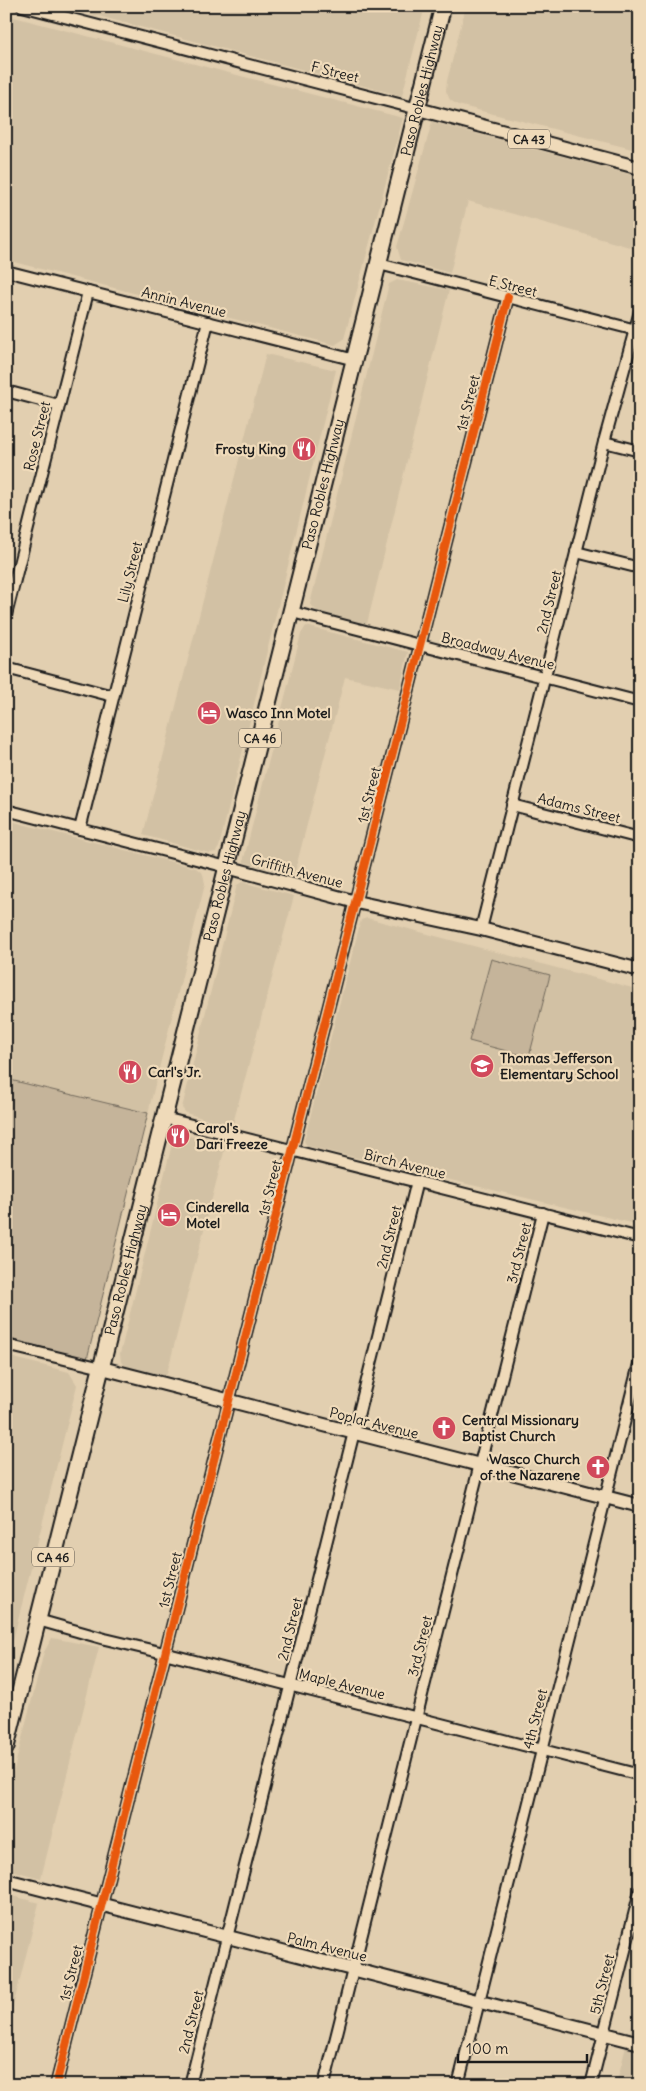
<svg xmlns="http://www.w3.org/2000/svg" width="646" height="2091" font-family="Delius,sans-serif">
<rect width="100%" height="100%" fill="#e2cfb0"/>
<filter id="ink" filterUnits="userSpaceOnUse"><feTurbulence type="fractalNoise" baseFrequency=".02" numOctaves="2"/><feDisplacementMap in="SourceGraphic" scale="10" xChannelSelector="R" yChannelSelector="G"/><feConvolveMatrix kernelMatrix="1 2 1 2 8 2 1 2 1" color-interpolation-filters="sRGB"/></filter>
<g filter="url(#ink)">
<g fill="#d2c1a4">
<path d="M61,6H425L402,96Z"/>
<path d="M466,6H640V151L458,105L450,100L446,91L447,81Z"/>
<path d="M6,15L403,118L344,339L335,345L6,260Z"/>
<path d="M432,122L640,177V250L468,201L450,273L401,260L397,247Z"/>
<path d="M397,280L449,290L366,628L317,611L310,604L389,284Z"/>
<path d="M266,354L336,370L219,847L216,852L209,853L143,835Z"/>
<path d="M306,626L408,652L400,689L345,677L294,875L247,863L244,862V858L301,634Z"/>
<path d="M6,820L196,868L203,874L205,884L148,1113L6,1079Z"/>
<path d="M242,882L294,896L232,1127L186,1113L182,1108L237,885Z"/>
<path d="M367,918L640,990V1225L307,1146L304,1141L361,920Z"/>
<path d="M180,1134L226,1144L166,1377L126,1366L121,1362L120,1354L173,1140Z"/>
<path d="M6,1356L69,1372L77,1385L6,1668Z"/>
<path d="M52,1638L99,1647L41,1878L6,1869V1801L44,1652Z"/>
<path d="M6,1894L39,1903L6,2035Z"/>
<path d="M640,1994V2085H616L634,2016Z"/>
</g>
<g fill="#c5b49a" stroke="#70685b">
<path d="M491,959L550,975L529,1057L469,1041Z"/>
<path d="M6,1079L148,1113L87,1359L6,1338Z"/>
</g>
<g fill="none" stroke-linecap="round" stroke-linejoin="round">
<g stroke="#1c1c1c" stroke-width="14">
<g id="minor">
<path d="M22,6L418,109"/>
<path d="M379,264L640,331"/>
<path d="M6,271L355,360"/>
<path d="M6,391L59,405"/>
<path d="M604,442L640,451"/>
<path d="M576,552L640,568"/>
<path d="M292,612L640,702"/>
<path d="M6,615L88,292"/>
<path d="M6,668L113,696"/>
<path d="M512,805L640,838"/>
<path d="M6,810L227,867"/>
<path d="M80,829L208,322"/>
<path d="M481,929L604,442L640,311"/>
<path d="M164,1118L640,1238"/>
<path d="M6,1345L102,1368"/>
<path d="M38,1620L105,1639L164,1653L640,1775"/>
<path d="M56,2085L508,297"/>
<path d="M190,2085L417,1181"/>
<path d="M324,2085L543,1213"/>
<path d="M458,2085L640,1360"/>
<path d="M591,2085L640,1891"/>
</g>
</g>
<g stroke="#1c1c1c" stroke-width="16">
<g id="major">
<path d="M418,109L640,168"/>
<path d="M227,867L356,902L481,929L640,970"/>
<path d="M102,1368L640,1506"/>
<path d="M6,1880L640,2043"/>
</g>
</g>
<g stroke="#1c1c1c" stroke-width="19">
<g id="highway">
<path id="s1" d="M6,1747L443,6"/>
</g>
</g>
<use href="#minor" stroke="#efdab9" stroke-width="10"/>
<use href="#major" stroke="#efdab9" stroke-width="12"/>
<use href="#highway" stroke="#efdab9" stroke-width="15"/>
<g stroke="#efdab9" stroke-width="11">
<path id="cycleway" d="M56,2085L508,297"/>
</g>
<use href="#cycleway" stroke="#e8590c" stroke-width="8"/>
</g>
</g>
<defs>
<g id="restaurant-disc" transform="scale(1.25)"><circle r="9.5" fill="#d1495b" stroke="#efdab9"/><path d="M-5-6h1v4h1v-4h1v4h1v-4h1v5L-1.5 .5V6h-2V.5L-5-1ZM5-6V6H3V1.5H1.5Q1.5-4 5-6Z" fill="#fff"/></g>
<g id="hotel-disc" transform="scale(1.25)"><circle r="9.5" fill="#d1495b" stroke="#efdab9"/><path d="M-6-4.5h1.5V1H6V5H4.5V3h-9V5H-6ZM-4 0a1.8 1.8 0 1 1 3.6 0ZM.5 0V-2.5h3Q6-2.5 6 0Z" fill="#fff"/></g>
<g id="school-disc" transform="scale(1.25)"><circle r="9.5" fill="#d1495b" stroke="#efdab9"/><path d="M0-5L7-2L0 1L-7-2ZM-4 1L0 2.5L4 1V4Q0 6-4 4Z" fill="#fff"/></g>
<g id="church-disc" transform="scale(1.25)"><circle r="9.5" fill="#d1495b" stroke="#efdab9"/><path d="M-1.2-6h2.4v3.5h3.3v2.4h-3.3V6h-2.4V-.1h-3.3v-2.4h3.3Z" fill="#fff"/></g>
</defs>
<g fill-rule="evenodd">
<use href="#restaurant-disc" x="304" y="449"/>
<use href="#hotel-disc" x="209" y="713"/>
<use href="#school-disc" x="482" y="1066"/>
<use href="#restaurant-disc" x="130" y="1072"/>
<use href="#restaurant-disc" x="178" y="1136"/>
<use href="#hotel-disc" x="169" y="1215"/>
<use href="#church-disc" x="444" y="1428"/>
<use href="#church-disc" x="598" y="1467"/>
</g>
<g text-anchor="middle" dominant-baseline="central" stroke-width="4.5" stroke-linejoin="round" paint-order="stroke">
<g fill="#efdab9" stroke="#5b554b" stroke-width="1">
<rect x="508" y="129.5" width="42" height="19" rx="4"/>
<rect x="239" y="728.5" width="42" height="19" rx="4"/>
<rect x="32" y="1547.5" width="42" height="19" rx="4"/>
</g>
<g font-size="12" font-weight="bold" fill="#1c1c1c">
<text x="529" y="139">CA 43</text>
<text x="260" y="738">CA 46</text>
<text x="53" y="1557">CA 46</text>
</g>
<g font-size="14" fill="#1c1c1c" stroke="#efdab9">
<text transform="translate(335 72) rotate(14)">F Street</text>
<text stroke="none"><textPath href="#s1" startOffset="1708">Paso Robles Highway</textPath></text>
<text transform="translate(513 286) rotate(14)">E Street</text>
<text transform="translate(184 302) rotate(14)">Annin Avenue</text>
<text transform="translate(468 403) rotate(-76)">1st Street</text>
<text transform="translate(37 436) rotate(-76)">Rose Street</text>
<text stroke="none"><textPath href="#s1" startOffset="1302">Paso Robles Highway</textPath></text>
<text transform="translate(130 572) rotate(-76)">Lily Street</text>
<text transform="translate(549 602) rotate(-76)">2nd Street</text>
<text transform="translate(498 651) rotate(14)">Broadway Avenue</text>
<text transform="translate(369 795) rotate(-76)">1st Street</text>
<text transform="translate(579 808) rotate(14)">Adams Street</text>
<text transform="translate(297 871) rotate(15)">Griffith Avenue</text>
<text stroke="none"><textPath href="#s1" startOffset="898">Paso Robles Highway</textPath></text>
<text transform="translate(405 1164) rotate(14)">Birch Avenue</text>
<text transform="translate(270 1188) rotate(-76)">1st Street</text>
<text transform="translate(389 1237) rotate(-76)">2nd Street</text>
<text transform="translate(519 1253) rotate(-76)">3rd Street</text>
<text stroke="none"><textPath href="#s1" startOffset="492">Paso Robles Highway</textPath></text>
<text transform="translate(374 1423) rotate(14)">Poplar Avenue</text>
<text transform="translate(170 1580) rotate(-76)">1st Street</text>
<text transform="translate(290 1629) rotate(-76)">2nd Street</text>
<text transform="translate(420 1646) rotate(-76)">3rd Street</text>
<text transform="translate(342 1684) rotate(14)">Maple Avenue</text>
<text transform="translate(535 1719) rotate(-76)">4th Street</text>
<text transform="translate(327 1947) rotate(14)">Palm Avenue</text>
<text transform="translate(71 1973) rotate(-76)">1st Street</text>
<text transform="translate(602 1984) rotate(-76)">5th Street</text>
<text transform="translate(191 2022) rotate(-76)">2nd Street</text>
</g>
<g font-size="14" font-weight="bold" fill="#1c1c1c" stroke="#efdab9" text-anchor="start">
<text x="286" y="449" text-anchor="end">Frosty King</text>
<text x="226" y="713">Wasco Inn Motel</text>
<text x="500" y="1058">Thomas Jefferson<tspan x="500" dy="16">Elementary School</tspan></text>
<text x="148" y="1072">Carl's Jr.</text>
<text x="196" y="1128">Carol's<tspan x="196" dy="16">Dari Freeze</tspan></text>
<text x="186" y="1207">Cinderella<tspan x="186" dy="16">Motel</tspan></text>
<text x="462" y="1420">Central Missionary<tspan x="462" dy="16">Baptist Church</tspan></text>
<text x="580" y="1459" text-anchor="end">Wasco Church<tspan x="580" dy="16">of the Nazarene</tspan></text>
</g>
</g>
<rect width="646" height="2091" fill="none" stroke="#efdab9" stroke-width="25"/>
<rect x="12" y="12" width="621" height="2066" fill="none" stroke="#1c1c1c" stroke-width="2" filter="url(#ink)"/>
<path d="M458 2054v8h129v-8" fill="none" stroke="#1c1c1c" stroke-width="2.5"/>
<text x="466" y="2054" font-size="15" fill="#1c1c1c" stroke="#efdab9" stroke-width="4" paint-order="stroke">100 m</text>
</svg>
